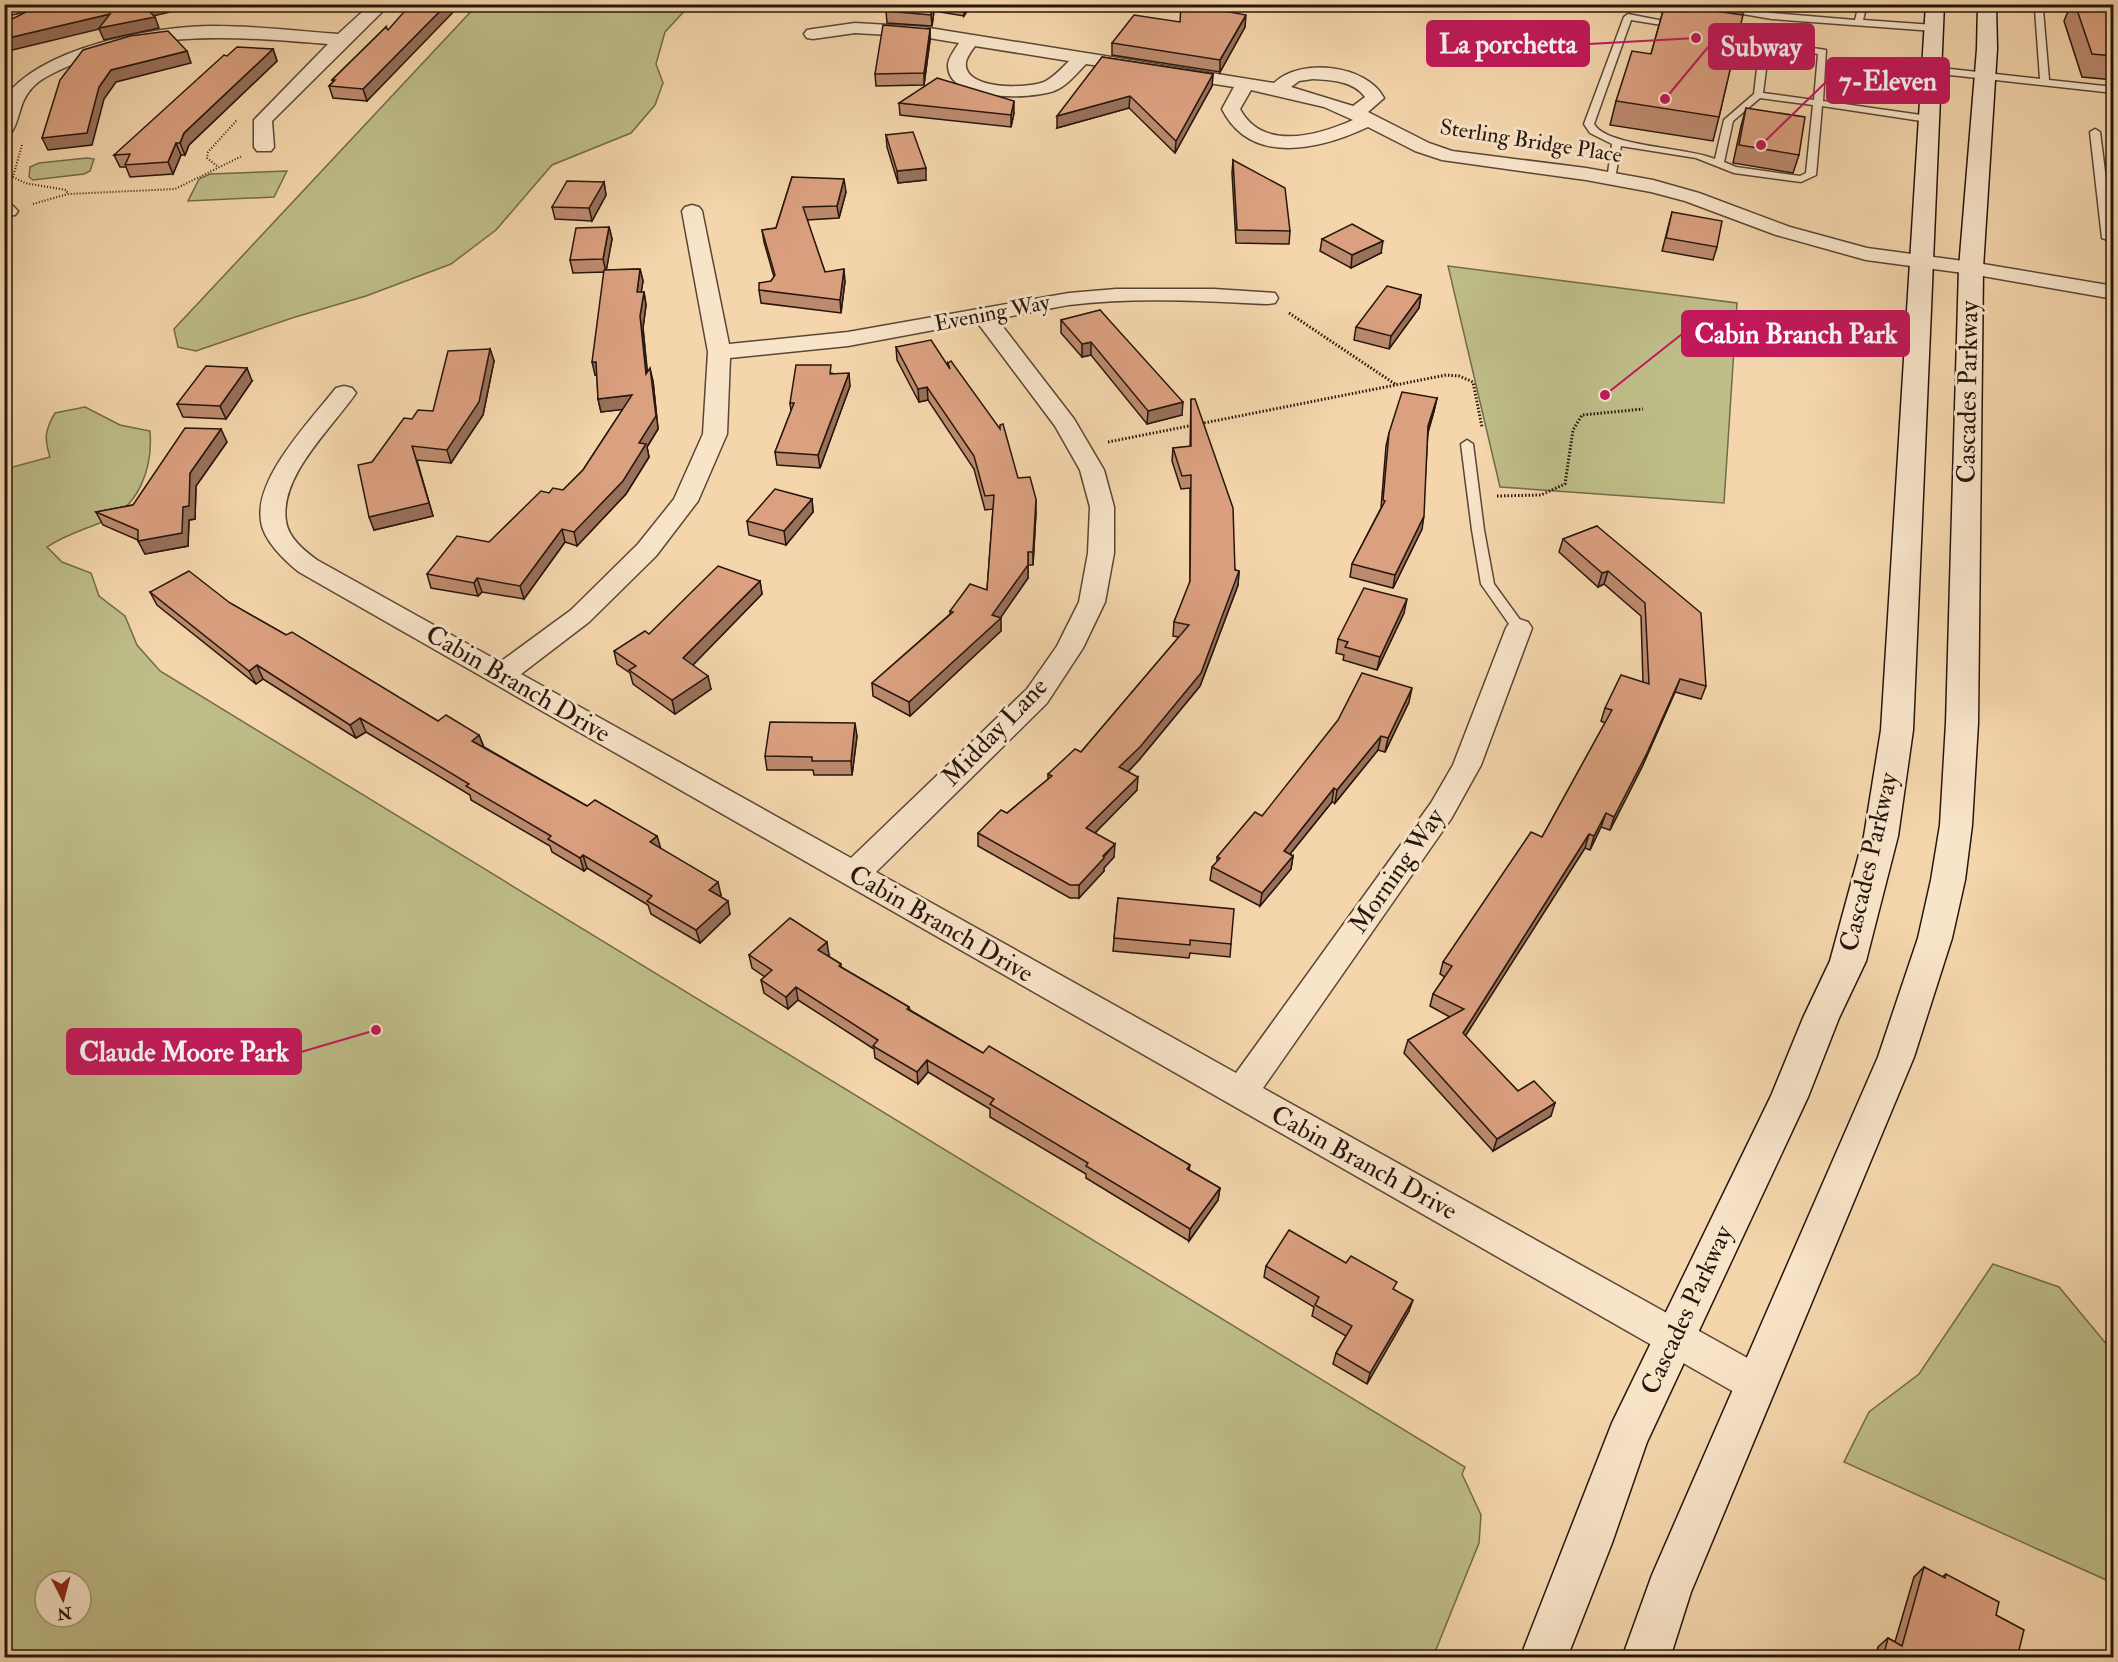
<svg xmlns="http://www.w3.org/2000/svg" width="2118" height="1662" font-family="'IM FELL Double Pica',serif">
<rect width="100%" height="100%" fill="#f5d6ac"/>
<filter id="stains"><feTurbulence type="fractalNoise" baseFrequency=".00333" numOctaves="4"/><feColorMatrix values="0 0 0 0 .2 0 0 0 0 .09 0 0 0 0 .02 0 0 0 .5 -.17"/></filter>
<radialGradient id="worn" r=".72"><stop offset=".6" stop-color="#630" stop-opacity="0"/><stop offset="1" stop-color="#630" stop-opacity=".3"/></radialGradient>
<g fill="#bebd88" stroke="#726a4a" stroke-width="1.5" fill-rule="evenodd">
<path d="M477,5H690L665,32L656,64L663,83L655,105L631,133L552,165L496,230L451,264L366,296L292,318L196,351L178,347L174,329Z"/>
<path d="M87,158L94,159L90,171L84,174L33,180L29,177L30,167L39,163Z"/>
<path d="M287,171L274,197L188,201L199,179L210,174Z"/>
<path d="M1448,266L1737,303L1724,503L1500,487Z"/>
<path d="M85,407L120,425L150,431C153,468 139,508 102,522C83,530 65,535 47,547L62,562L91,573L99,596L125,616L137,645L160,671L1465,1467L1462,1474L1481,1515L1479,1543L1433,1657L5,1658V469L50,457C44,438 45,430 55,413ZM45,1581H81V1617H45Z"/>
<path d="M1993,1264L2059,1287L2113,1352V1583L1844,1462L1869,1412L1919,1374Z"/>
</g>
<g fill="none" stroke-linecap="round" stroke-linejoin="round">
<g stroke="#5a4635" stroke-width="3">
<g id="service">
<path d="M1684,4H1709L1772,13L1855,20L1859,4H1867L1863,20L1934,25L1938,28L1934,31L1772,19Z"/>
<path d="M2042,4H2054L2043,10L2049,80L2114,87V93L1932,73L1928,70L1932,67L2040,79L2035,9Z"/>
<path d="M1628,14L1684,25L1680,28L1631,20L1594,124C1607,147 1687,147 1715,159L1724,120L1754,94L1760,44L1736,35L1716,33L1715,31L1719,28L1737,30L1767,41L1826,50L1823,101L1928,116L1933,119L1928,122L1822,106L1816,175L1801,182L1734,173L1696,158L1621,146L1615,178L1607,180L1612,144L1590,133L1584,124L1624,17ZM1769,46L1818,54L1814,100L1763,93ZM1760,98L1813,105L1806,173L1800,176L1736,167L1724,162L1733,121Z"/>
<path d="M2095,129L2100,132L2114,242L2102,238L2090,132Z"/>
<path d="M1467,440L1473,444L1484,530L1494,584L1526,628L1524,631H1514L1481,584L1472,530L1461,444Z"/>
</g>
</g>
<g stroke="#5a4635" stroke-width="3">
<g id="minor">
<path d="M371,4H390L272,121L274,147L271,151H257L254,147V120L328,44C240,37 155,29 71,65C58,71 42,77 32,88C18,103 21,119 11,133L4,135V99C39,47 155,26 214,26C256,26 297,31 338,34Z"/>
<path d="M855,23L923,27L1274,83C1301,57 1367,65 1384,98L1368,112L1429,143L1452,151L1586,168L1653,180L1699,193L1790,227L1867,248L1971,262L2114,286V299L1971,274L1866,260L1776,235L1685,201L1651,192L1586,180L1442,160L1415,151L1368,127C1321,149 1251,167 1222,109L1234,87L1086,64C1077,73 1067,86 1054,91C1031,99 946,103 948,64C949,57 955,49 959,43L923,37L855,33L813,39L807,38L804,34L807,30L813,29ZM975,46L1069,61C1062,68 1054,77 1044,82C1027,89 962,90 966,62C967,57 972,50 975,46ZM1313,79C1331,80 1354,81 1365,97L1353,106L1291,87L1299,81ZM1251,90L1324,107L1353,120C1319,135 1263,152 1240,109Z"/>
<path d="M4,202L11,204L18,211L15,215L4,216Z"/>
<path d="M692,205L699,207L702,211L729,344L848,332L1069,293L1116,289H1214L1275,293L1278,298L1275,303L1267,304C1202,301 1134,297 1069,305C1045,309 1021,314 997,319L1074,419L1104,470L1114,507V553L1105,602L1083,648L1047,703L876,872L1236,1073L1431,803L1453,765L1506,628L1510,622L1519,619L1528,622L1532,628L1481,765L1451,819L1263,1088L1769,1370L1774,1383L1769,1396L1755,1402L1741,1396L299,572C285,561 263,540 261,521C254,478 311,420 336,388L344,386L352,388L356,393C332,428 279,476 286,521C288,538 305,551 317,560L500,662L571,610L638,544L674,499L703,434L708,352L682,211L685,207ZM977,322L1055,426L1080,470L1090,507L1088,553L1079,602L1057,646L1027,689L851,858L521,674L589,622L656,556L698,501L727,434L730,358L848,346Z"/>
</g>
</g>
<g stroke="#27160d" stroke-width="3">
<g id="secondary">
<path d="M41,4L39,8L4,16V5Z"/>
<path d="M1926,4H1944L1913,730L1898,836L1866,961L1839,1018L1808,1097L1647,1442L1612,1543L1567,1658H1520L1612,1423L1771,1096L1803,1018L1830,961L1864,836L1881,730Z"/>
<path d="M1978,4H1996L1997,49L1983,268L1978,723L1972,825L1965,880L1952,938L1914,1057L1691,1592L1670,1658H1622L1652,1575L1878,1057L1918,938L1931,880L1940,825L1946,723L1959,268L1977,49Z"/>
</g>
</g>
<g stroke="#27160d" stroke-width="2" stroke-dasharray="1 2" stroke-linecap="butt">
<path d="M22,145L13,177L25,183L66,190L68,194"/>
<path d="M217,166L207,158L208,152L237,120"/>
<path d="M33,204L68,194L175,189L242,156"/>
</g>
<g stroke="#27160d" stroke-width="3" stroke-dasharray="1.5 2" stroke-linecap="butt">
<path d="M1289,313L1395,384"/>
<path d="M1108,442L1446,375L1459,376L1473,382L1482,427"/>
<path d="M1497,496L1541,495L1565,484L1573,430L1582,415L1643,409"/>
</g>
<use href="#service" fill="#f8e4c9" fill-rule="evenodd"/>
<use href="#minor" fill="#f8e4c9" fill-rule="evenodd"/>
<use href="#secondary" fill="#f8e4c9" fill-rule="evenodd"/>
</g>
<g fill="#bc8a6e" stroke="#27160d" stroke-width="1.5">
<path d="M887,4H971L964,16L934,11L932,26L887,23L886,11Z"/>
<path d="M1665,4H1745L1719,117L1713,141L1610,125L1616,101L1651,54Z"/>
<path d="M2071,4H2114V80L2082,77L2064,21Z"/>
<path d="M1180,22L1245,27L1220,72L1112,55V43Z"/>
<path d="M386,27L367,101L333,98L329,86L333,82L332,80Z"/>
<path d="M930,29V40L924,85L876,86L875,74Z"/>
<path d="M273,49L277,61L189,145L185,155H181L173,174L130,177L126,167H120L114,155Z"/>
<path d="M1102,57L1213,74L1212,86L1175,153L1129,108L1057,128Z"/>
<path d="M899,103L1014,113L1011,127L900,115Z"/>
<path d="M1746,108L1799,155L1793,173L1733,163L1741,126Z"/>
<path d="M886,135L926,180L898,183L887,147Z"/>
<path d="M1233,160L1290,231L1289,244L1236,243L1232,173Z"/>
<path d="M792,177L846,192L839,218L807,220L825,272L845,281L841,313L761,303L759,290L771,281L774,277L764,242L762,230L776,228Z"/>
<path d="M604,182L606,195L592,221L555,219L552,207Z"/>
<path d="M1672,212L1717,247L1713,260L1662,251Z"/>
<path d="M609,227L612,239L606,270L640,269L643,281L641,292H644L646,305L643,328L647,372L653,381L658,429L647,447L649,457L626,494L577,546L565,542L524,599L482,592L478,596L431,588L427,574L489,542L549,493L563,490L583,470L623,409L601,412L598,399L597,375H595L604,272L573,273L570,260Z"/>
<path d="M1322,239L1381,253L1351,268L1320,251Z"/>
<path d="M1421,295L1419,308L1389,349L1354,340L1356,327Z"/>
<path d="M1100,310L1182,415L1147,424L1091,355L1082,357L1061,333V320Z"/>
<path d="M896,347L948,367V363L1018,478L1036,512L1033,565H1028V578L1000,618L1001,631L910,716L873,696L872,683L950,614V611L987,590L993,509L985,510L974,469L928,400L919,402L897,360Z"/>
<path d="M490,349L494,361L483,415L451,463L417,460L433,516L374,530L372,462L433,411Z"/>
<path d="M832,373L850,386L820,468L777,465L775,452L791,411L790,403Z"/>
<path d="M252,381L226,419L183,417L177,404Z"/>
<path d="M1437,398L1434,411L1428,432L1422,529L1393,588L1350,577L1352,564L1381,508L1386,446L1389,433Z"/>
<path d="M1191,399L1235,570L1239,571L1238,585L1200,686L1139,760L1128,772L1137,790L1095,833L1114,857L1104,868V871L1079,898H1070L978,846V833L1007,813L1048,779V774L1081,752L1179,637L1173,636L1174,622L1190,583V488L1181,489L1172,461L1173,448L1190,447Z"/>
<path d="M227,442L196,486L195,519L189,520L188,546L145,554L138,540L103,525L96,512L133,505Z"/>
<path d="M812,499L813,512L786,545L749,535L747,521Z"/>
<path d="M1597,526L1706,686L1701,699L1675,692L1642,767L1610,830L1601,827L1590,850L1585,848L1465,1036L1518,1091L1551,1116L1493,1151L1404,1053L1408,1040L1450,1017L1430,1006L1433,994L1445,977L1440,974L1443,962L1542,837L1605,723L1601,721L1605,708L1643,682L1641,616L1604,584L1598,587L1559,552L1563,539Z"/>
<path d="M760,581L762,594L693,665L711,689L675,714L633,684L630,673L617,664L614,651Z"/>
<path d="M150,592L230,603L438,721L479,735L484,747L587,806L657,836L660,848L721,895L720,896L730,914L700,943L651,914L648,905L587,868L584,871L552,852L550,846L471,800L470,795L366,732L356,738L263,679L256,684L157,605Z"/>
<path d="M1404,613L1377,670L1343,660L1344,655L1336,653L1338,639Z"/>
<path d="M1409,702L1385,752L1378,750L1335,803L1332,802L1290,854L1293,856L1291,869L1260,906L1210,880L1212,867L1217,862V857L1262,816Z"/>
<path d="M857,736L852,775H814L813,770H767L765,756Z"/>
<path d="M1118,898L1231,944L1230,957L1190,953L1189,958L1113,951Z"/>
<path d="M749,955H829L828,956L841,964V967L909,1007L910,1010L983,1053L1190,1165L1189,1170L1220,1188L1218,1200L1189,1241L1086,1178V1174L990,1117V1109L928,1072L918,1084L875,1058L874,1049L798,1000L788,1009L764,993L761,980L765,977L752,968Z"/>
<path d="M1346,1263L1395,1290L1409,1311L1367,1384L1333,1364L1336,1353L1346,1336L1312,1316L1314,1307L1264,1277L1266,1266Z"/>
<path d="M1924,1567L1942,1577L1946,1574L1996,1615L2017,1658H1875L1878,1647L1888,1638L1895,1642L1914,1577Z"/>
</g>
<g fill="#99705a" stroke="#27160d" stroke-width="1.5">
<path d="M149,4H179V10L149,17L144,6Z"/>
<path d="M447,4H461L367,101L363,89Z"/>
<path d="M933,4H934V11L932,26L931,15Z"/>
<path d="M971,4L964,16V5Z"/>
<path d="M110,14L155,17L159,28L104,40L99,29L4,52V39Z"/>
<path d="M1246,15L1245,27L1220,72V60Z"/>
<path d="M930,29V40L924,85V73Z"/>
<path d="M273,49L277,61L189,145L185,155L180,143L184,133Z"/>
<path d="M187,51L191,63L116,82L104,99L92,145L48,150L42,138L99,87L111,70Z"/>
<path d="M1213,74L1212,86L1175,153L1176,141Z"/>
<path d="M1130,96L1129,108L1057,128V116Z"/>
<path d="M1014,101V113L1011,127V115Z"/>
<path d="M176,143L181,155L173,174L168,162Z"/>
<path d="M926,168V180L898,183L897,171Z"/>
<path d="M844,179L846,192L839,218L837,206Z"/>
<path d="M604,182L606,195L592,221L589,208Z"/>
<path d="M609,227L612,239L606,272L603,259Z"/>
<path d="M1383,241L1381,253L1351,268L1352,255Z"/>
<path d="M640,269L643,281L639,305L637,292Z"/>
<path d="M844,269L845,281L841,313L840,300Z"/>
<path d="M644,292L646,305L643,328L649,387L646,374L640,316Z"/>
<path d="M1421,295L1419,308L1389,349L1391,336Z"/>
<path d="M1091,342V355L1082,357V344Z"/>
<path d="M490,349L494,361L483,415L451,463L447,450Z"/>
<path d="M592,362H596L599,375H595Z"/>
<path d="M247,368L252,381L226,419L220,406Z"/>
<path d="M650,368L653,381L658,429L647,447L649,457L626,494L577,546L574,532L639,443Z"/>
<path d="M849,373L850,386L820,468L818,455Z"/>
<path d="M927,387L928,400L919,402L918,389Z"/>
<path d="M632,395L635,408L601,412L598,399Z"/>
<path d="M1437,398L1434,411L1426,440L1428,426Z"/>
<path d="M1183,402L1182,415L1147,424L1148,411Z"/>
<path d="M221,429L227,442L196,486L195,519L189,520L188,546L145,554L138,541L183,507L190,473Z"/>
<path d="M412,446L433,516L374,530L369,517Z"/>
<path d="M812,499L813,512L786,545L784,531Z"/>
<path d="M1036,499V512L1033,565V552Z"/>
<path d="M1424,516L1422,529L1393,588L1395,575Z"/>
<path d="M562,529L565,542L524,599L520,586Z"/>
<path d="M1028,552V578L999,620L1001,618V631L910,716L909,702L992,615Z"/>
<path d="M1239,571L1238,585L1200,686L1139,760L1119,781V767Z"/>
<path d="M1608,571L1604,584L1598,587L1602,573Z"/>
<path d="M477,578L482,592L478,596L474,583Z"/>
<path d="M760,581L762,594L686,672L683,658Z"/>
<path d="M1407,599L1404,613L1377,670L1380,657Z"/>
<path d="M257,665L263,679L256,684L249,671Z"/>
<path d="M708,676L711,689L675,714L672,700Z"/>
<path d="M1680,679L1675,692L1642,767L1610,830L1614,817Z"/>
<path d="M1412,688L1409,702L1385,752L1388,738Z"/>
<path d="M360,718L366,732L356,738L350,725Z"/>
<path d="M855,723L857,736L852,775L851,761Z"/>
<path d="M479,735L484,748L472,741Z"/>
<path d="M1381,736L1378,750L1335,803L1337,790Z"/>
<path d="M1138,777L1137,790L1086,842V828Z"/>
<path d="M1334,788L1332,802L1282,864L1284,851Z"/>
<path d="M1606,813L1601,827L1590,850L1594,836Z"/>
<path d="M1589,834L1585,848L1459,1046L1463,1033Z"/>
<path d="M657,836L661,849L650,842Z"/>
<path d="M1115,844L1114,857L1104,868V871L1079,898V885Z"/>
<path d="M583,855L587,868L584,871L580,858Z"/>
<path d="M1293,856L1291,869L1260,906L1262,893Z"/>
<path d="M718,882L721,895L712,904L709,890Z"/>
<path d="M728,901L730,914L700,943L696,930Z"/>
<path d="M827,942L829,955L821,963L818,950Z"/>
<path d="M796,987L798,1000L788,1009L786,997Z"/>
<path d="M927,1060L928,1072L918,1084L917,1072Z"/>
<path d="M1555,1103L1551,1116L1493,1151L1497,1139Z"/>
<path d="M1220,1188L1218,1200L1189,1241L1190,1229Z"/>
<path d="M1413,1300L1409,1311L1367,1384L1370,1373Z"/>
</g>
<g fill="#dba080" stroke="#27160d" stroke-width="1.5">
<path d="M42,4H149L144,6L155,17L99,28L110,14L4,39V23Z"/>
<path d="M411,4H447L363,89L329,86L335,80H332L386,27L388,30Z"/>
<path d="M887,4H933L931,15L886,11Z"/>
<path d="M1181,4H1187L1246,15L1220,60L1112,43L1134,15L1180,22Z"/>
<path d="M1665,4L1743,15L1719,117L1616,101L1632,51L1651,54Z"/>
<path d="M1694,4H1745L1743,12Z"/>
<path d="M2075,4H2114V56L2092,54Z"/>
<path d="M883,25L930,29L924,73L875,74Z"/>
<path d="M168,31L187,51L111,70L99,87L87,133L42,138L60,80L83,50L130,36Z"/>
<path d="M237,47L273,49L184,133L180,143H176L168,162L125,165L130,154L114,155L224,55L227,56Z"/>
<path d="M1102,57L1213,74L1176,141L1130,96L1057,116Z"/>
<path d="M937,78L1014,101L1011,115L899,103Z"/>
<path d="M1746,108L1805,117L1799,155L1739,145Z"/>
<path d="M913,132L926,168L897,171L886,135Z"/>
<path d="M1233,160L1285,188L1290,231L1237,230Z"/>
<path d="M792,177L844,179L837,206L803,207L825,272L844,269L840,300L759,290V283L771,281L775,275L762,230L776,228Z"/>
<path d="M567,181L604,182L589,208L552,207Z"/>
<path d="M1672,212L1722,221L1717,247L1666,238Z"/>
<path d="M1352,224L1383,241L1352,255L1322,239Z"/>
<path d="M609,227L603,259L570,260L576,228Z"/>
<path d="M640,269L637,292H644L640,316L646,374L650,368L656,416L639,443L646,444L623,481L574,532L562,529L520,586L477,578L474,583L427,574L457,536L489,542L541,491L549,493L553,488L563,490L583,470L632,395L598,399L596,362H592L604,270Z"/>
<path d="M1387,286L1421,295L1391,336L1356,327Z"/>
<path d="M1100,310L1183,402L1148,411L1091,342L1082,344L1061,320Z"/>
<path d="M931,340L950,369L948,363L951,361L1000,429V425L1003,424L1018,478L1030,477L1036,499L1033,552H1028V565L992,615L1001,618L909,702L872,683L953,612L950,611L970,584L987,590L994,495L985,496L974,456L927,387L918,389L896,347Z"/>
<path d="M490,349L479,402L447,450L412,446L429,503L369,517L358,465L372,462L404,418L412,419L418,410L433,411L448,351Z"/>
<path d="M796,365H831L830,374L849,373L818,455L775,452L794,403H790Z"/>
<path d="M206,366L247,368L220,406L177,404Z"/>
<path d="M1402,392L1437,398L1428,426L1424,516L1395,575L1352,564L1385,501L1383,500L1389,433Z"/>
<path d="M1191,399H1195L1233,508L1235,570L1239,571L1201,673L1140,747L1119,767L1138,777L1086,828L1115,844L1103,856L1104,858L1079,885H1070L978,833L1001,810L1007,813L1052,776L1048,774L1075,749L1081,752L1189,625L1174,622L1190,581L1191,475L1182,476L1173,448L1191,446Z"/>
<path d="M185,428L221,429L190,473L189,506L183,507L182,533L138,541V530L96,512L133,505Z"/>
<path d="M775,489L812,499L784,531L747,521Z"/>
<path d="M1597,526L1701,613L1706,686L1680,679L1647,753L1614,817L1606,813L1594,836L1589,834L1463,1033L1518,1091L1534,1081L1555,1103L1497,1139L1408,1040L1464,1009L1433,994L1452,966L1443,962L1531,832L1542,837L1612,710L1605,708L1621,675L1649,684L1645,603L1608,571L1602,573L1563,539Z"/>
<path d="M718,566L760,581L683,658L708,676L672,700L629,670L636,666L614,651L645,631L649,634Z"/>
<path d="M189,571L230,603L286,635L292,632L438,721L446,715L479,735L472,741L587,806L595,800L657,836L650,842L718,882L709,890L728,901L696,930L647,901L652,896L583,855L580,858L548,839L551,836L466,786L469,784L360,718L350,725L257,665L249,671L150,592Z"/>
<path d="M1364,588L1407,599L1380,657L1345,647L1348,642L1338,639Z"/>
<path d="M1362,673L1412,688L1388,738L1381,736L1337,790L1334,788L1284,851L1293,856L1262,893L1212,867L1220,858L1217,857L1255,812L1262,816L1338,720Z"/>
<path d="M770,722L855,723L851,761H812V757L765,756Z"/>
<path d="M1118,898L1234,909L1231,944L1190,940V945L1114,938Z"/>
<path d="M790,918L827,942L818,950L841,964L839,966L909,1007L907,1009L983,1053L989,1046L1190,1165L1187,1169L1220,1188L1190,1229L1086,1166L1088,1163L990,1104L994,1099L927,1060L917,1072L873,1046L878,1040L796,987L786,997L761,980L772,970L749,955Z"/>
<path d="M1289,1230L1346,1263L1351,1256L1397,1282L1393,1289L1413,1300L1370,1373L1336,1353L1352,1326L1315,1305L1319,1297L1266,1266Z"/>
<path d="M1924,1567L1945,1578L1946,1574L1999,1602L1996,1615L2024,1630L2017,1658H1883L1888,1638L1902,1646Z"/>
</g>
<g text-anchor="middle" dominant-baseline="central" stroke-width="6" stroke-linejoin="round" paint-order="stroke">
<g font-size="22" fill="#27160d" stroke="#f8e4c9">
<text transform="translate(1531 141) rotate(9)">Sterling Bridge Place</text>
<text transform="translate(992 313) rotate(-11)">Evening Way</text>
</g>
<g font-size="26" fill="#27160d" stroke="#f8e4c9">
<text transform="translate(1968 392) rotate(-89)">Cascades Parkway</text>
<text transform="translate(518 684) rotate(30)">Cabin Branch Drive</text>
<text transform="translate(995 732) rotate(-46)">Midday Lane</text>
<text transform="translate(1869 862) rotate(-77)">Cascades Parkway</text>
<text transform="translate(1397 871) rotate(-55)">Morning Way</text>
<text transform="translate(941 924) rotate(30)">Cabin Branch Drive</text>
<text transform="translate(1364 1163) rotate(29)">Cabin Branch Drive</text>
<text transform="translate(1687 1310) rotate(-65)">Cascades Parkway</text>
</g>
</g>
<path fill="none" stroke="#c2185b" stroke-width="2" d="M1696 38L1589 44M1665 99L1709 46M1761 145L1827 81M1605 395L1682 334M376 1030L301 1052"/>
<g fill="#c2185b" stroke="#f8e4c9" stroke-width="2">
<circle cx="1696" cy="38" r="6"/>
<circle cx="1665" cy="99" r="6"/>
<circle cx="1761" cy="145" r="6"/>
<circle cx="1605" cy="395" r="6"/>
<circle cx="376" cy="1030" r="6"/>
</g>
<g fill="#c2185b" stroke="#c2185b" stroke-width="2">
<rect x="1427" y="21" width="162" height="45" rx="6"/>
<rect x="1709" y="24" width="105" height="45" rx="6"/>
<rect x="1827" y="58" width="122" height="45" rx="6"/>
<rect x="1682" y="311" width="227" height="45" rx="6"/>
<rect x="67" y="1029" width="234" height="45" rx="6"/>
</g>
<g font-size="27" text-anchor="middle" font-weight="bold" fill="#fff">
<text x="1508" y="53">La porchetta</text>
<text x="1761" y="56">Subway</text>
<text x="1888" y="90">7-Eleven</text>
<text x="1796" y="343">Cabin Branch Park</text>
<text x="184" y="1061">Claude Moore Park</text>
</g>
<rect width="2118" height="1662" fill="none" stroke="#f5d6ac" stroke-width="24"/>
<rect x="6" y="6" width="2106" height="1650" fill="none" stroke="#27160d" stroke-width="3"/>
<rect x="12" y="12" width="2094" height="1638" fill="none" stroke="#27160d" stroke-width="1.5"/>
<g transform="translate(63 1599) rotate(174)"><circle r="28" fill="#f8e4c9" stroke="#a4927e" stroke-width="1.5"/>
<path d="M0-4.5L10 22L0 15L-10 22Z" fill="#8f2418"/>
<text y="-9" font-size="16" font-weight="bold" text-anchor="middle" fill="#27160d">N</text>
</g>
<rect width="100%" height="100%" filter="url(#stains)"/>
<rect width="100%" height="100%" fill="url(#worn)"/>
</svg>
